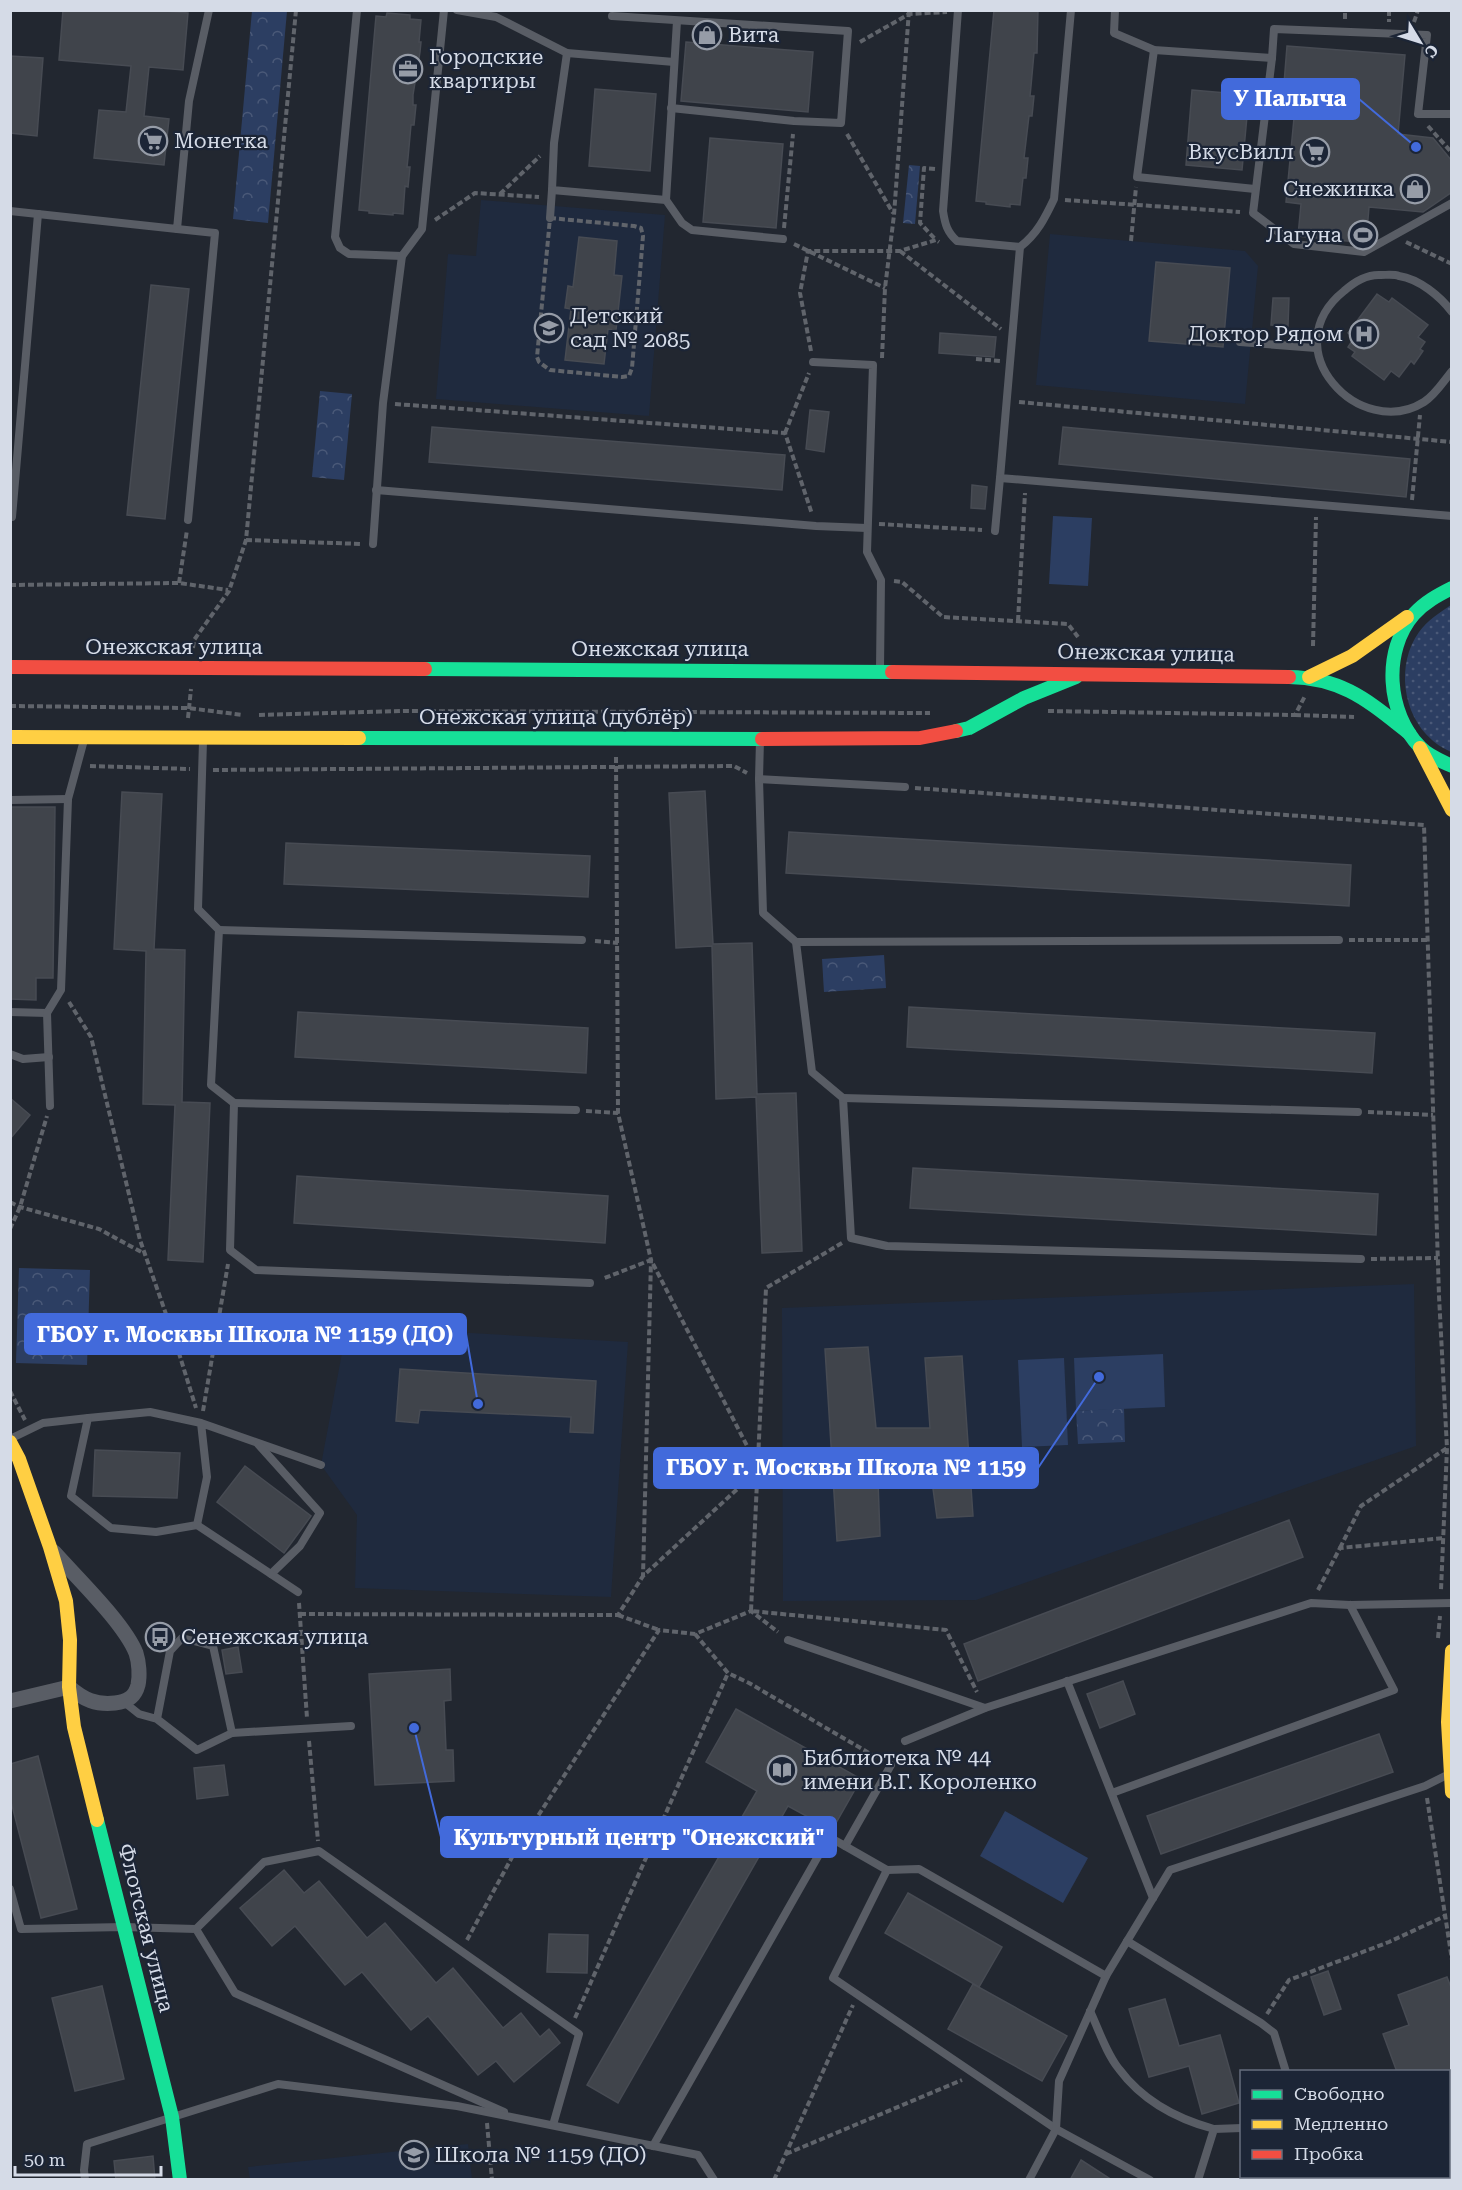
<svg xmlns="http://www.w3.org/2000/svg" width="1462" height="2190" font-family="'Roboto Serif',serif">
<defs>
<pattern id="grass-dots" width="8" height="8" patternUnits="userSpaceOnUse" patternTransform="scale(1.5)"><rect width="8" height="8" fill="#2c3e62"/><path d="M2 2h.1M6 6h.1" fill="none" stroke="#4a5978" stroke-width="1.8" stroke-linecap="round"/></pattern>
<pattern id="forest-crowns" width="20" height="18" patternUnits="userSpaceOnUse" patternTransform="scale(1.5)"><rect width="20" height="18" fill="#2c3e62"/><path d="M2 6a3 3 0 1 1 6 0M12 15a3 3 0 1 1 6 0" fill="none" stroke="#4a5978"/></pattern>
</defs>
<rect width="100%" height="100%" fill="#222730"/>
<g fill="#1f2a3e">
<path d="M481,200L665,215L649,416L436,399L448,254L476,256Z"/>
<path d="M1050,234L1245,251L1258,266L1245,404L1036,385Z"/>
<path d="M1414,1284L1416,1446L976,1600L783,1601L782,1308Z"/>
<path d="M347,1326L628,1342L611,1597L355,1588L357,1515L321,1465Z"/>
<path d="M468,2144L472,2179H250L248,2167Z"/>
</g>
<path fill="url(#grass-dots)" d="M1451,605V752C1445,749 1437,745 1432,740C1402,714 1396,664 1419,632C1428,620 1439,613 1451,605Z"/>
<g fill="url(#forest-crowns)">
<path d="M252,11H287L268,223L233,219Z"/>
<path d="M909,165L920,166L915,224L903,223Z"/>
<path d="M320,391L352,394L344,480L312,477Z"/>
<path d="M884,955L886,988L824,992L822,959Z"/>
<path d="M19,1268L90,1270L87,1365L16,1363Z"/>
<path d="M1124,1408L1125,1442L1078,1444L1076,1411Z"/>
</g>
<g fill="#2c3e62">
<path d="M1053,516L1092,518L1088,586L1049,584Z"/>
<path d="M1163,1354L1165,1407L1076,1411L1074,1358Z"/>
<path d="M1064,1358L1068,1445L1022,1447L1018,1360Z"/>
<path d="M1005,1811L1088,1858L1063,1903L980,1856Z"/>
</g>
<g fill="#40444b" stroke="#474b53" stroke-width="1.5">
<path d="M63,10H152L188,13L183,70L149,67L144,116L169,119L164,165L94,158L99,110L126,112L131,66L59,60Z"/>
<path d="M994,10H1038L1037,53H1034L1031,86L1030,96H1034L1032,116H1029L1024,158H1028L1026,178H1023L1020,205L1010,204V207L986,204V202L976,201Z"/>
<path d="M387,13L410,15V19L421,20L419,42H421L420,52L413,95V105H416L414,125H411L408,158L407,167H410L408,187L405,186L403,214L393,213V215L369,213V211L359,210L376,16L386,17Z"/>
<path d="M686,42L813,52L808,112L681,101Z"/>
<path d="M1287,46L1405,55L1398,134L1433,138L1452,161V192L1423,212L1369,207L1366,243L1298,236L1301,204L1286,202L1296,97L1283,96Z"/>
<path d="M10,56L43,58L37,136L10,133Z"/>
<path d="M595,89L656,94L650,171L589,166Z"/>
<path d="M1192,90L1249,95L1242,170L1186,165Z"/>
<path d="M710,138L783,144L776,228L703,222Z"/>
<path d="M579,237L617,241L614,275L622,276L616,330L608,329L604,364L565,360L571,309L565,308L568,286L573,287Z"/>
<path d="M1156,262L1230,268L1223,347L1149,341Z"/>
<path d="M151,285L189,289L165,519L127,515Z"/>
<path d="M1377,294L1389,302L1392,298L1428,325L1418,337L1425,342L1420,349L1423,351L1414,364L1411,361L1399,377L1391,371L1384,380L1352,356L1355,352L1348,347L1354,338L1348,333Z"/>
<path d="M1273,298H1289L1288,326L1271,325Z"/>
<path d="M940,333L996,337L994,357L939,353Z"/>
<path d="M810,410L829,412L824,452L806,449Z"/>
<path d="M432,427L785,455L782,490L429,462Z"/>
<path d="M1063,427L1410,459L1406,497L1059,464Z"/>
<path d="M972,485L987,487L985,509L971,508Z"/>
<path d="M705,791L713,944L752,943L757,1094L796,1093L802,1251L762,1253L756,1097L716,1099L712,946L676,948L669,793Z"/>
<path d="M122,792L162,794L154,949L185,950L182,1102L210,1103L203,1262L168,1260L175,1105L143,1104L146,951L114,949Z"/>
<path d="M10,807H55L53,978H36V1000L10,999Z"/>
<path d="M789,832L1351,865L1349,906L786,873Z"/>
<path d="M286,843L590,856L588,897L284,884Z"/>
<path d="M909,1007L1375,1033L1372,1073L907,1047Z"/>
<path d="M298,1012L588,1028L586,1073L295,1057Z"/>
<path d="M10,1098L30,1115L10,1139Z"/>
<path d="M913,1168L1378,1194L1376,1235L910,1208Z"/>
<path d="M297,1176L608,1196L605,1243L294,1223Z"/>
<path d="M868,1347L876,1428H930L925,1358L962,1356L973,1516L937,1518L928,1452H877L880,1536L837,1541L825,1349Z"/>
<path d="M400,1369L596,1381L593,1433L570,1432L571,1417L420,1410L418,1423L396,1421Z"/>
<path d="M95,1450L180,1453L177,1498L93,1496Z"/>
<path d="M245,1466L311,1516L284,1553L217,1502Z"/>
<path d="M1289,1520L1303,1557L978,1681L964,1644Z"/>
<path d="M238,1647L242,1672L226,1674L222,1650Z"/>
<path d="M450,1669L451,1700L444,1701L446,1750H453L454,1781L375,1785L369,1674Z"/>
<path d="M1123,1681L1135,1714L1100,1728L1087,1694Z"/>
<path d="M736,1709L861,1779L832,1830L788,1806L618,2103L587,2085L757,1791L706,1762Z"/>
<path d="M1379,1734L1393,1772L1161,1854L1147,1816Z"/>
<path d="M38,1756L77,1909L41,1918L10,1798V1764Z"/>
<path d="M224,1765L228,1795L197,1799L194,1768Z"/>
<path d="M284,1870L304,1893L319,1881L367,1938L385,1923L436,1983L453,1968L503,2028L521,2013L540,2037L549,2029L560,2043L514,2082L496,2061L478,2075L428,2016L411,2030L362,1972L345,1985L295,1926L272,1946L240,1908Z"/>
<path d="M908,1893L1002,1947L979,1987L885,1933Z"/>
<path d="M549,1934L588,1935L587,1973L547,1972Z"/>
<path d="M1328,1971L1341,2009L1324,2015L1311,1977Z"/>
<path d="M1447,1977L1452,1990V2072H1397L1383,2034L1409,2025L1398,1995Z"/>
<path d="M973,1984L1067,2036L1042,2081L948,2029Z"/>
<path d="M102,1986L124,2079L75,2091L52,1998Z"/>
<path d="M1165,1999L1179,2046L1220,2035L1239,2103L1202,2114L1189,2066L1149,2077L1129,2009Z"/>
<path d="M153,2156L155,2180H116L114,2161Z"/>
<path d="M1081,2160L1112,2180H1070Z"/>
</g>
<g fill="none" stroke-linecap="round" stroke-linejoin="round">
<g stroke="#60646b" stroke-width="4" stroke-dasharray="6 3" stroke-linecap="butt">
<path d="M1389,10V22"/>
<path d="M1345,19V10"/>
<path d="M1414,22L1418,10"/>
<path d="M860,42L909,14L947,12"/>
<path d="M1428,126L1452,153"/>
<path d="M847,134L893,213"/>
<path d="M935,169L924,168L920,223L936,240"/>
<path d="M500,194L540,156"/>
<path d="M1065,200L1240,212"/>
<path d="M550,218L634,226L641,228L643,236L632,368L629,376L622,377L550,370L539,362L537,357Z"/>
<path d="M435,220L475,193L539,197"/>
<path d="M784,228L793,134"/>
<path d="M1131,241L1136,187"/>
<path d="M1406,242L1452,264"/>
<path d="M794,244L885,288"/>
<path d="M900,251L1001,329"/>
<path d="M811,351L800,293L808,251H900L936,240L939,242"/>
<path d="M882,358L885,288L894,215L909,10"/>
<path d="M976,359L1000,361"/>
<path d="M1019,402L1452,442"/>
<path d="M395,404L785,433L812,514"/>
<path d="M785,433L809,373"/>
<path d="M1412,500L1420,415"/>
<path d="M879,524L982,530"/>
<path d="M246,540L362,544"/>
<path d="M894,581L902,582L943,617L1068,624L1078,637"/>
<path d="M179,583L187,530"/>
<path d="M10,585L179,583L228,590"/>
<path d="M1018,621L1025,493"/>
<path d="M1313,646L1316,517"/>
<path d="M193,648L194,640L229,591L246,540L296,10"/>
<path d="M10,706L188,708L243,715"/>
<path d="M1048,711L1295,715L1305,696"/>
<path d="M259,715L403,711L930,713"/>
<path d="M1295,715L1354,717"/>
<path d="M188,718L191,689"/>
<path d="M616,757L618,1113L651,1260L643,1576"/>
<path d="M90,766L190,769"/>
<path d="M213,770L734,766L747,773"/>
<path d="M915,788L1424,825L1439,1296L1447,1448L1441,1590"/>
<path d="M1349,940H1427"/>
<path d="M595,941L618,943"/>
<path d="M69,1002L91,1037L140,1240L173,1334L196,1408"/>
<path d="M586,1111L618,1113"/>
<path d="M1368,1112L1433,1115"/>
<path d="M10,1202L20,1207L99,1229L145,1254"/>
<path d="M10,1229L20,1207L47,1116"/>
<path d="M842,1243L766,1288L751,1611L946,1630L977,1692"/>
<path d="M1371,1259L1438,1258"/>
<path d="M10,1391L25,1420"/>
<path d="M203,1411L228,1264"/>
<path d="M1340,1548L1361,1506L1447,1448"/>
<path d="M1318,1590L1340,1548L1444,1538"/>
<path d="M299,1603L307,1718"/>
<path d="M300,1614L618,1615L643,1576L759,1469L651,1260L602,1279"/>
<path d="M618,1615L659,1630"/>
<path d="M695,1634L728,1673L749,1683L881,1760"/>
<path d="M1438,1638L1440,1616"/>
<path d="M309,1741L318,1841"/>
<path d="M1427,1798L1452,1960"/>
<path d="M467,1940L517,1848L659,1630L695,1634L751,1611L778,1632"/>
<path d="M1267,2014L1289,1980L1389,1942L1445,1916"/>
<path d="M575,2018L728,1673"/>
<path d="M487,2123L492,2180"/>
<path d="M786,2154L962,2080"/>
<path d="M774,2180L853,2005"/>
</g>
<g stroke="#595d65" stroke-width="8">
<path d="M357,10L335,237L340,248L349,254L402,256L422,229L444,10"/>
<path d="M457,10L496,17L567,53L674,62"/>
<path d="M958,10L943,211C945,224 947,232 957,241L1020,247"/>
<path d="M1071,10L1054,199C1045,218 1037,234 1020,247L1000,478L1452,516"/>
<path d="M1115,10L1114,33L1154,50L1272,58L1274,29L1427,35L1418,114H1452"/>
<path d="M612,16L848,31L841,123L794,121L671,108"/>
<path d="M1154,50L1137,177L1255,189"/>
<path d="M567,53L554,143L552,190L666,200L682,223L692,230L783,239"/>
<path d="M1272,58L1253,213L1294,244L1364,252L1452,203"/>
<path d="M666,200L677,21"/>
<path d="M10,211L177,229L189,101L209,10"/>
<path d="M550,218L552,190"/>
<path d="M177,229L215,233L188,520"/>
<path d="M1452,312C1440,296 1419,279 1399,276C1394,274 1387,275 1381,275C1367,274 1354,282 1344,291C1272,349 1360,442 1424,402C1435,395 1443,382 1452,371"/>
<path d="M1240,342L1316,348"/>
<path d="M813,362L873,365L867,552L881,580L880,669"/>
<path d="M376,490L816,526L867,528"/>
<path d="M12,517L38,214"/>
<path d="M995,531L1000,478"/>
<path d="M373,544L383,403L402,256"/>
<path d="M760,740L759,779L763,913L796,942L812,1072L843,1098L851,1238L887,1246L1361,1259"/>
<path d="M203,741L198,909L219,930L211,1085L234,1103L230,1250L256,1270L590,1283"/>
<path d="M759,779L905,787"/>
<path d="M10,800L68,799"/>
<path d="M219,930L582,940"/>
<path d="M796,942L1339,940"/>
<path d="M10,1012L47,1013L61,990L68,799L84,740"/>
<path d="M47,1013L50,1106"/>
<path d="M10,1054L23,1059L49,1057"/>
<path d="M843,1098L1358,1112"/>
<path d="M234,1103L576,1110"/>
<path d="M201,1423L207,1477L197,1525L156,1532L111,1528L71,1496L88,1418L150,1412L201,1423L321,1465"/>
<path d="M10,1439L43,1423L88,1418"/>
<path d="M258,1444L320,1513L300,1546L271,1574"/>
<path d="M197,1525L298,1592"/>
<path d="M788,1640L985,1708"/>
<path d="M1067,1681L1153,1898"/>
<path d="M124,1702L139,1714L157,1719L197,1750L232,1733L213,1646L182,1638L170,1651L157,1719"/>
<path d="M232,1733L351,1726"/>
<path d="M905,1741L985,1708L1311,1603L1350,1605L1452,1603"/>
<path d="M891,1765L845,1846L887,1870L833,1978L1056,2129L1150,2180"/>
<path d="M1112,1793L1394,1690L1350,1605"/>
<path d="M887,1870L919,1869L1106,1976"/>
<path d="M10,1889L21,1929L124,1927L196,1929L235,1993L504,2112"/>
<path d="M196,1929L264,1862L319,1851L579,2034L553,2125"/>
<path d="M1127,1941L1261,2023L1274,2033L1286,2072"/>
<path d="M1090,2011C1099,2030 1106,2053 1119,2069C1142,2100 1177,2119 1214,2129"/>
<path d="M653,2146L829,1837L845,1846"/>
<path d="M1348,2176L1353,2180"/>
<path d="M85,2180L84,2170L87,2144L278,2084L457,2106L698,2155L714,2180"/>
<path d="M1029,2180L1056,2129L1059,2081L1106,1976L1170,1870L1425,1786L1447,1775"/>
<path d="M1198,2180L1214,2129L1242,2128"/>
<path d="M1329,2180L1340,2176"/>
</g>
<path stroke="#595d65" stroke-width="15" d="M10,1701L69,1687C84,1700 96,1705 115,1703C127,1702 135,1697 138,1685C140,1676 139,1662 136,1653C124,1623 77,1578 54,1552"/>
<g stroke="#16e098" stroke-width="14">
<path d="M1452,588C1438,595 1425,602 1414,614C1382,651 1387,713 1420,747C1428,756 1441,761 1452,766"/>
<path d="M425,669L892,672"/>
<path d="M1289,677C1344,678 1369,702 1409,733"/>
<path d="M956,731L969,728L1024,698L1076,677"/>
<path d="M359,738L762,739"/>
<path d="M97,1820L172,2117L180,2180"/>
</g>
<g stroke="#ffcf43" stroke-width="14">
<path d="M1309,677L1352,656L1407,617"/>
<path d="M10,737L359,738"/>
<path d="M1420,748L1452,810"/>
<path d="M10,1442L19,1459L50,1547L66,1601L70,1640L69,1687L74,1727L97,1820"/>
<path d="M1452,1651L1448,1722L1452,1792"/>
</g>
<g stroke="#f24e42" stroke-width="14">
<path d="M10,667L425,669"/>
<path d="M892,672L1289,677"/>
<path d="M762,739L920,738L956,731"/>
</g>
</g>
<defs>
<g id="shop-ring" transform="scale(1.5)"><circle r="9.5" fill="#1c2536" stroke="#969ca7" stroke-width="1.5"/><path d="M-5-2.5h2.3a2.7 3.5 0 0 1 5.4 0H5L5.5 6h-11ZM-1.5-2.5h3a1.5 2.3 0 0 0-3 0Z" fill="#969ca7"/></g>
<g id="office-ring" transform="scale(1.5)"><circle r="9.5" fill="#1c2536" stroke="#969ca7" stroke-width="1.5"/><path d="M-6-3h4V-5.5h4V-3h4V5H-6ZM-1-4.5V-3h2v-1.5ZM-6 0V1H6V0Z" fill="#969ca7"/></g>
<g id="supermarket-ring" transform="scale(1.5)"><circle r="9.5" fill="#1c2536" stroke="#969ca7" stroke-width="1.5"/><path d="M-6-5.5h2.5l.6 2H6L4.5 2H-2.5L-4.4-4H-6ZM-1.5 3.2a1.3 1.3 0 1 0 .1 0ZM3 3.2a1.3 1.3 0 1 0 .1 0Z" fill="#969ca7"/></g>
<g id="stadium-ring" transform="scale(1.5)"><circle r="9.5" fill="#1c2536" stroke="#969ca7" stroke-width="1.5"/><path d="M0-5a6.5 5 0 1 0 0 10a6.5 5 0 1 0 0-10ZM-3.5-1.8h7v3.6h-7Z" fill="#969ca7"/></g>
<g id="school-ring" transform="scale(1.5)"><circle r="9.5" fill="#1c2536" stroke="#969ca7" stroke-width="1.5"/><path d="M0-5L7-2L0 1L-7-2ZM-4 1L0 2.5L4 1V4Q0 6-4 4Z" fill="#969ca7"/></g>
<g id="hospital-ring" transform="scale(1.5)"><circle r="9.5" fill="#1c2536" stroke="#969ca7" stroke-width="1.5"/><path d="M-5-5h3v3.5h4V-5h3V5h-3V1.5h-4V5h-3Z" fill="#969ca7"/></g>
<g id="bus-ring" transform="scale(1.5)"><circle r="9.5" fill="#1c2536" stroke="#969ca7" stroke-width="1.5"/><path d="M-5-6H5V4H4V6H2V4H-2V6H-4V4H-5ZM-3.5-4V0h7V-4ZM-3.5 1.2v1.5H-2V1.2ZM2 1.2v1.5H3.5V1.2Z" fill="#969ca7"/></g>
<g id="library-ring" transform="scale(1.5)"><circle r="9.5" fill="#1c2536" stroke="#969ca7" stroke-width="1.5"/><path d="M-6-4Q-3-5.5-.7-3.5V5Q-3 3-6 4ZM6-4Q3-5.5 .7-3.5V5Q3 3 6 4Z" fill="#969ca7"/></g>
</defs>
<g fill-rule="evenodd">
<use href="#shop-ring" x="707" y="35"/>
<use href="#office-ring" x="408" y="69"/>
<use href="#supermarket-ring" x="153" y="141"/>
<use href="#supermarket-ring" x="1315" y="152"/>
<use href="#shop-ring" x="1415" y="189"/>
<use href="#stadium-ring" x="1363" y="235"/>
<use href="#school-ring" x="549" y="328"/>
<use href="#hospital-ring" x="1364" y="334"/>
<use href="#bus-ring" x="160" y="1637"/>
<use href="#library-ring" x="782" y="1770"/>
<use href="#school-ring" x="414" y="2155"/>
</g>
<g text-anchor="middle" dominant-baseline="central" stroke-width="4.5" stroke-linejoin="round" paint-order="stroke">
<g font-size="21" fill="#d5dbe7" stroke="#1c2536" text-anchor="start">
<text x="728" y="35">Вита</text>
<text x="429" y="57">Городские<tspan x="429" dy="24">квартиры</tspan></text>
<text x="174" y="141">Монетка</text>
<text x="1294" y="152" text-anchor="end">ВкусВилл</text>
<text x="1394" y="189" text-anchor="end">Снежинка</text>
<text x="1342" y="235" text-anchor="end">Лагуна</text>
<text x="570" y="316">Детский<tspan x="570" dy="24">сад № 2085</tspan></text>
<text x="1343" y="334" text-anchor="end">Доктор Рядом</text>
<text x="181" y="1637">Сенежская улица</text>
<text x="803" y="1758">Библиотека № 44<tspan x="803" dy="24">имени В.Г. Короленко</tspan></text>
<text x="435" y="2155">Школа № 1159 (ДО)</text>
</g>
<g font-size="21" fill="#d5dbe7" stroke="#1c2536">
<text x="174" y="647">Онежская улица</text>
<text x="660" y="649">Онежская улица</text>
<text transform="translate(1146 653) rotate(1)">Онежская улица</text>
<text x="556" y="717">Онежская улица (дублёр)</text>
<text transform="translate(146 1928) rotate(76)">Флотская улица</text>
</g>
</g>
<path fill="none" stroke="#426adb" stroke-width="2" d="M1416 147L1359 99M478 1404L466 1334M1099 1377L1038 1468M414 1728L441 1837"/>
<g fill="#426adb" stroke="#1c2536" stroke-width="2">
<circle cx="1416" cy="147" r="6"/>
<circle cx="478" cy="1404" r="6"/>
<circle cx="1099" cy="1377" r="6"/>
<circle cx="414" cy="1728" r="6"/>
</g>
<g fill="#426adb" stroke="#426adb" stroke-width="2">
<rect x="1222" y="79" width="137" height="40" rx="6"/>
<rect x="25" y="1314" width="441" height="40" rx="6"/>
<rect x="654" y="1448" width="384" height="40" rx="6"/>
<rect x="441" y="1817" width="395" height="40" rx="6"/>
</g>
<g font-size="22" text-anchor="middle" font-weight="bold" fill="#fff">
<text x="1290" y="106">У Палыча</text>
<text x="245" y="1342">ГБОУ г. Москвы Школа № 1159 (ДО)</text>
<text x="846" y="1475">ГБОУ г. Москвы Школа № 1159</text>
<text x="639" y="1845">Культурный центр "Онежский"</text>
</g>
<rect width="1462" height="2190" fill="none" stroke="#d5dbe7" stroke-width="24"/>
<rect x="1240" y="2070" width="210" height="108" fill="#1c2536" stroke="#666e7d" stroke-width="1.5"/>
<rect x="1252" y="2090" width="30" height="9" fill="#16e098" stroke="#666e7d" stroke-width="1.5"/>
<text x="1294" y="2100" font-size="18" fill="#d5dbe7">Свободно</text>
<rect x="1252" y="2120" width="30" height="9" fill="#ffcf43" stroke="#666e7d" stroke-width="1.5"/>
<text x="1294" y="2130" font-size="18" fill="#d5dbe7">Медленно</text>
<rect x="1252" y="2150" width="30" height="9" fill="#f24e42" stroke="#666e7d" stroke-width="1.5"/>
<text x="1294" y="2160" font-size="18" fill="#d5dbe7">Пробка</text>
<g transform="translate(1420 42) rotate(128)" stroke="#1c2536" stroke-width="4.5" paint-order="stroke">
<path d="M0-4.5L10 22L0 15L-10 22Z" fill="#d5dbe7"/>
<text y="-9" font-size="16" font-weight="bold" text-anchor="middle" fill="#d5dbe7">С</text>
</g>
<path d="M15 2166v9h146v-9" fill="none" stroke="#d5dbe7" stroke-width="3"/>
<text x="24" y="2166" font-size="18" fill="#d5dbe7" stroke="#1c2536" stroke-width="4.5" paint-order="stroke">50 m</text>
</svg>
